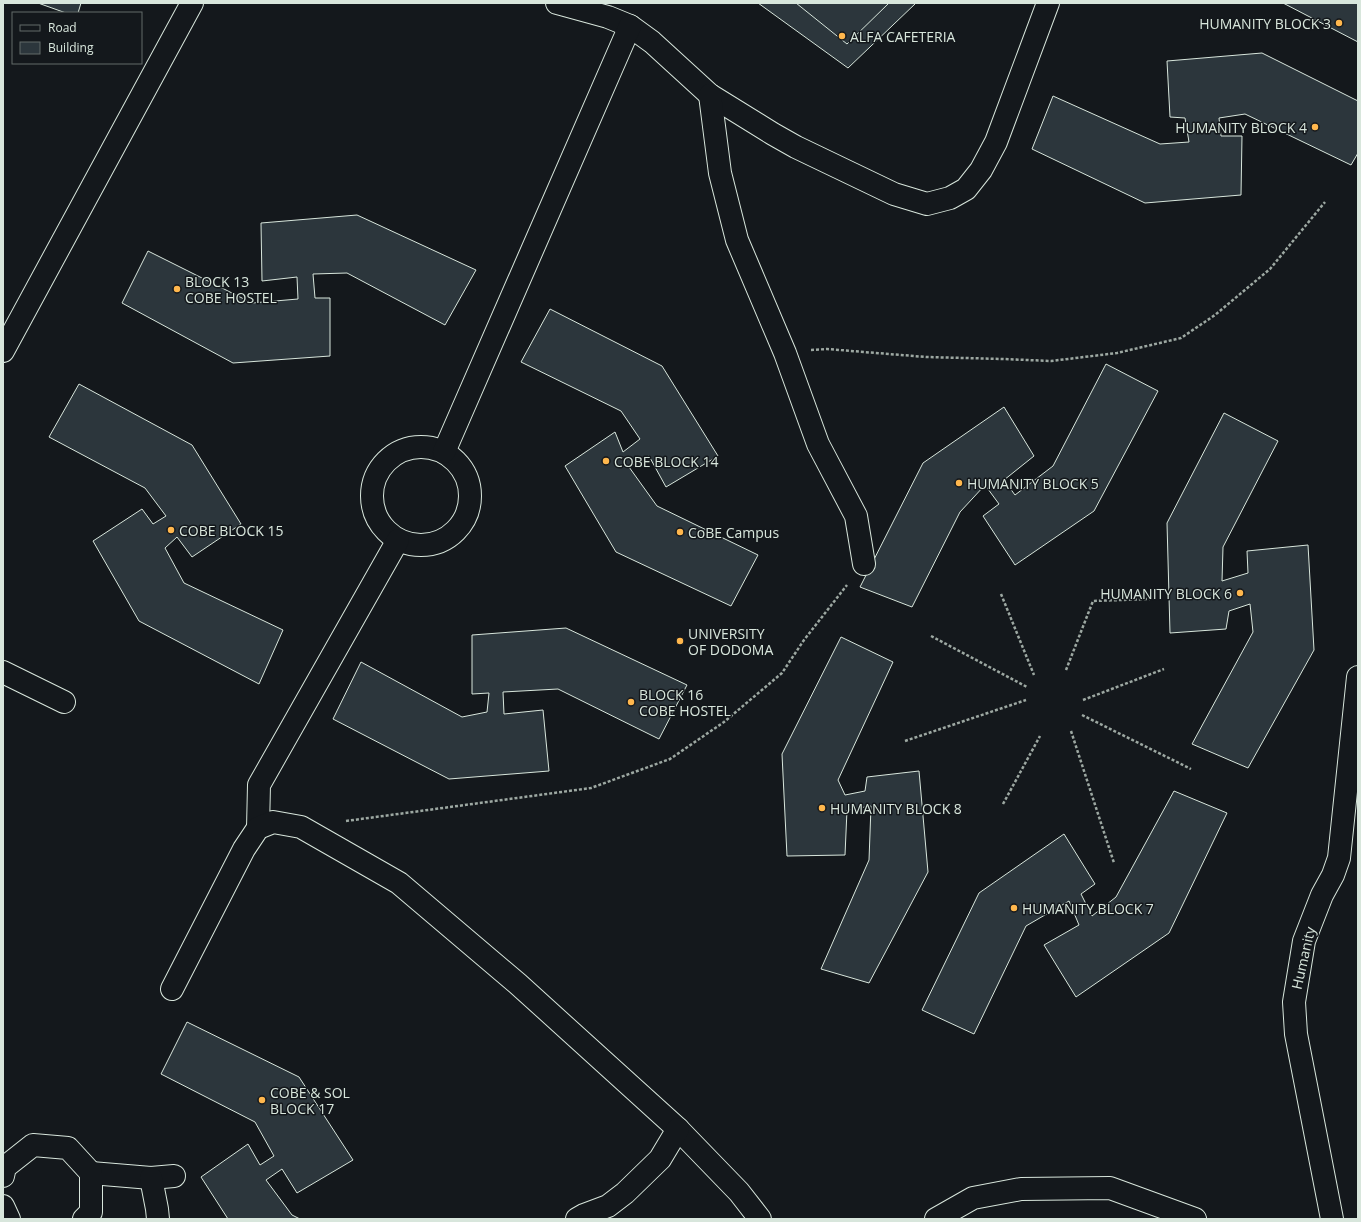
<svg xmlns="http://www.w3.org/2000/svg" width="1361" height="1222" font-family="'Open Sans',sans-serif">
<rect width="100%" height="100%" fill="#14181c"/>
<g fill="#2c363c" stroke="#d8e6dc">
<path d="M38,3H81L78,13H66Z"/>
<path d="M758,3H916L848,68Z"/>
<path d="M796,3H889L847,44Z"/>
<path d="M1283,3H1358V42Z"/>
<path d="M1262,53L1358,101V153L1351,165L1245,114L1219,118L1221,136H1242L1241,195L1145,203L1032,149L1053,96L1160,144L1189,142L1185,118L1170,117L1167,61Z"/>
<path d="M357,215L476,270L445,325L347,273L313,274L315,298H330V356L233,363L122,303L148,251L252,303L298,299L297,277L262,281L261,223Z"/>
<path d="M550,309L662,366L718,456L666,487L649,456L629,467L657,506L758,555L731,606L616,552L565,466L615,432L623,452L640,439L621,411L521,362Z"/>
<path d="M1106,364L1158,391L1094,511L1015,565L983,516L999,504L985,485L960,512L912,607L860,587L923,463L1004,407L1034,456L1004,480L1015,495L1053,466Z"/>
<path d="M79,384L192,445L241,524L192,557L177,537L165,548L184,583L283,630L259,684L139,621L93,541L142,509L153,524L166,516L145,488L49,437Z"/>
<path d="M1224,413L1278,441L1223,547L1222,581L1248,573L1247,551L1308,545L1314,650L1248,768L1192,744L1253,632L1250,604L1229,611L1226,629L1170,633L1167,523Z"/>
<path d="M566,628L687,685L659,739L558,689L503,692L504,714L543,710L549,771L449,779L333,719L361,662L462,717L487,712L489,693L472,694V635Z"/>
<path d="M841,637L893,662L838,780L845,795L865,791L867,777L919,771L928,872L869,983L821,969L869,860L871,806L847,810L845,855L787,856L782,754Z"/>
<path d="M1174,791L1227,813L1169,933L1076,997L1044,945L1079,925L1069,901L1026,926L974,1034L922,1010L979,893L1064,834L1095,884L1081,894L1092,916L1116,897Z"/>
<path d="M187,1022L299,1077L353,1160L297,1193L282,1169L266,1180L292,1215L300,1219H228L201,1177L248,1144L260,1165L274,1156L255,1122L161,1074Z"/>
</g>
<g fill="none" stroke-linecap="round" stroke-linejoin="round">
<g stroke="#d8e6dc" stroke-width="24">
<g id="minor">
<path d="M557,3L608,17L630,26L652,42L710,95L773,134L796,147L894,194L927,204L950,198L966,189L981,170L996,142L1048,3"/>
<path d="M710,95L720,173L737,240L785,353L818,444L856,516L864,564"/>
<path d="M3,351L192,3"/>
<circle cx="421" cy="496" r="49"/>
<path d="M444,452L630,26"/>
<path d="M3,672L64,702"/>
<path d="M258,828L259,785L398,540"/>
<path d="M172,989L244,849L258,828L273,822L301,827L399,883L518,984L678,1129L739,1192L760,1219"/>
<path d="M91,1173L151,1178L174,1176"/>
<path d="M3,1176L5,1167L33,1145L68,1148L91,1173V1212L84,1219"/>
<path d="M151,1178L157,1209L158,1219"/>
<path d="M3,1206L9,1219"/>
<path d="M577,1219L584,1215L608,1206L625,1193L660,1159L678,1129"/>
<path d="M936,1219L973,1198L1021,1189L1110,1188L1195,1219"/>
<path d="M1332,1219L1296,1034L1294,1002L1304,941L1322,895L1333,875L1339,858L1358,677"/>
</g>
</g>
<g stroke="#9da8a2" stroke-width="2.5" stroke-dasharray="3 2" stroke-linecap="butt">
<path d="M811,350L827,349L926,357L1003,359L1051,361L1117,353L1181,338L1215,315L1270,269L1325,202"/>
<path d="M1001,594L1034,675"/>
<path d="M931,636L1027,687"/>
<path d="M1066,670L1093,601L1150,599"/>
<path d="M1083,700L1164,669"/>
<path d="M1082,715L1191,769"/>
<path d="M1071,731L1114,863"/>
<path d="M905,741L1026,700"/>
<path d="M1003,804L1040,736"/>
<path d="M346,821L591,788L670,759L724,722L782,673L804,640L847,585"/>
</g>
<use href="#minor" stroke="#14181c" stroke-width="22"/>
</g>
<g fill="#ffb74d" stroke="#14181c" stroke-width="1.5">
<circle cx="1339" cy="23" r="4"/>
<circle cx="842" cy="36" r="4"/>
<circle cx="1315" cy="127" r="4"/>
<circle cx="177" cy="289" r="4"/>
<circle cx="606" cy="461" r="4"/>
<circle cx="959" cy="483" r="4"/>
<circle cx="171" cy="530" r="4"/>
<circle cx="680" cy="532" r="4"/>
<circle cx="1240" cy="593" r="4"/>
<circle cx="680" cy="641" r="4"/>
<circle cx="631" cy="702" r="4"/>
<circle cx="822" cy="808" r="4"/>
<circle cx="1014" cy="908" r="4"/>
<circle cx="262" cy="1100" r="4"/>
</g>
<g text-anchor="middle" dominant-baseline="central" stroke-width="3" stroke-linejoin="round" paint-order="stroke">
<g font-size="14" fill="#d8e6dc" stroke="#14181c" text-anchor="start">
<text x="1331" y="23" text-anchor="end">HUMANITY BLOCK 3</text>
<text x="850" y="36">ALFA CAFETERIA</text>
<text x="1307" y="127" text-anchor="end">HUMANITY BLOCK 4</text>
<text x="185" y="281">BLOCK 13<tspan x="185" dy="16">COBE HOSTEL</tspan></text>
<text x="614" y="461">COBE BLOCK 14</text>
<text x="967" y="483">HUMANITY BLOCK 5</text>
<text x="179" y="530">COBE BLOCK 15</text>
<text x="688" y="532">CoBE Campus</text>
<text x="1232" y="593" text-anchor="end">HUMANITY BLOCK 6</text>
<text x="688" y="633">UNIVERSITY<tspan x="688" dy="16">OF DODOMA</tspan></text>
<text x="639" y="694">BLOCK 16<tspan x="639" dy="16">COBE HOSTEL</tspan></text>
<text x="830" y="808">HUMANITY BLOCK 8</text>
<text x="1022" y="908">HUMANITY BLOCK 7</text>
<text x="270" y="1092">COBE &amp; SOL<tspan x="270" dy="16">BLOCK 17</tspan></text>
</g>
<g font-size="14" fill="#d8e6dc" stroke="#14181c">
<text transform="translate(1303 958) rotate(-77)">Humanity</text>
</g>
</g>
<rect width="1361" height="1222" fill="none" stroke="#d8e6dc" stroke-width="8"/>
<rect x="12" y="12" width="130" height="52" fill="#14181c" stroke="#626a69"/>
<rect x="20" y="25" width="20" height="6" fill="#14181c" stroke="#626a69"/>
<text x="48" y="32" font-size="12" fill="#d8e6dc">Road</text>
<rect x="20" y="42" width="20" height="12" fill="#2c363c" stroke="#626a69"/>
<text x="48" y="52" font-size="12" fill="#d8e6dc">Building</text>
</svg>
